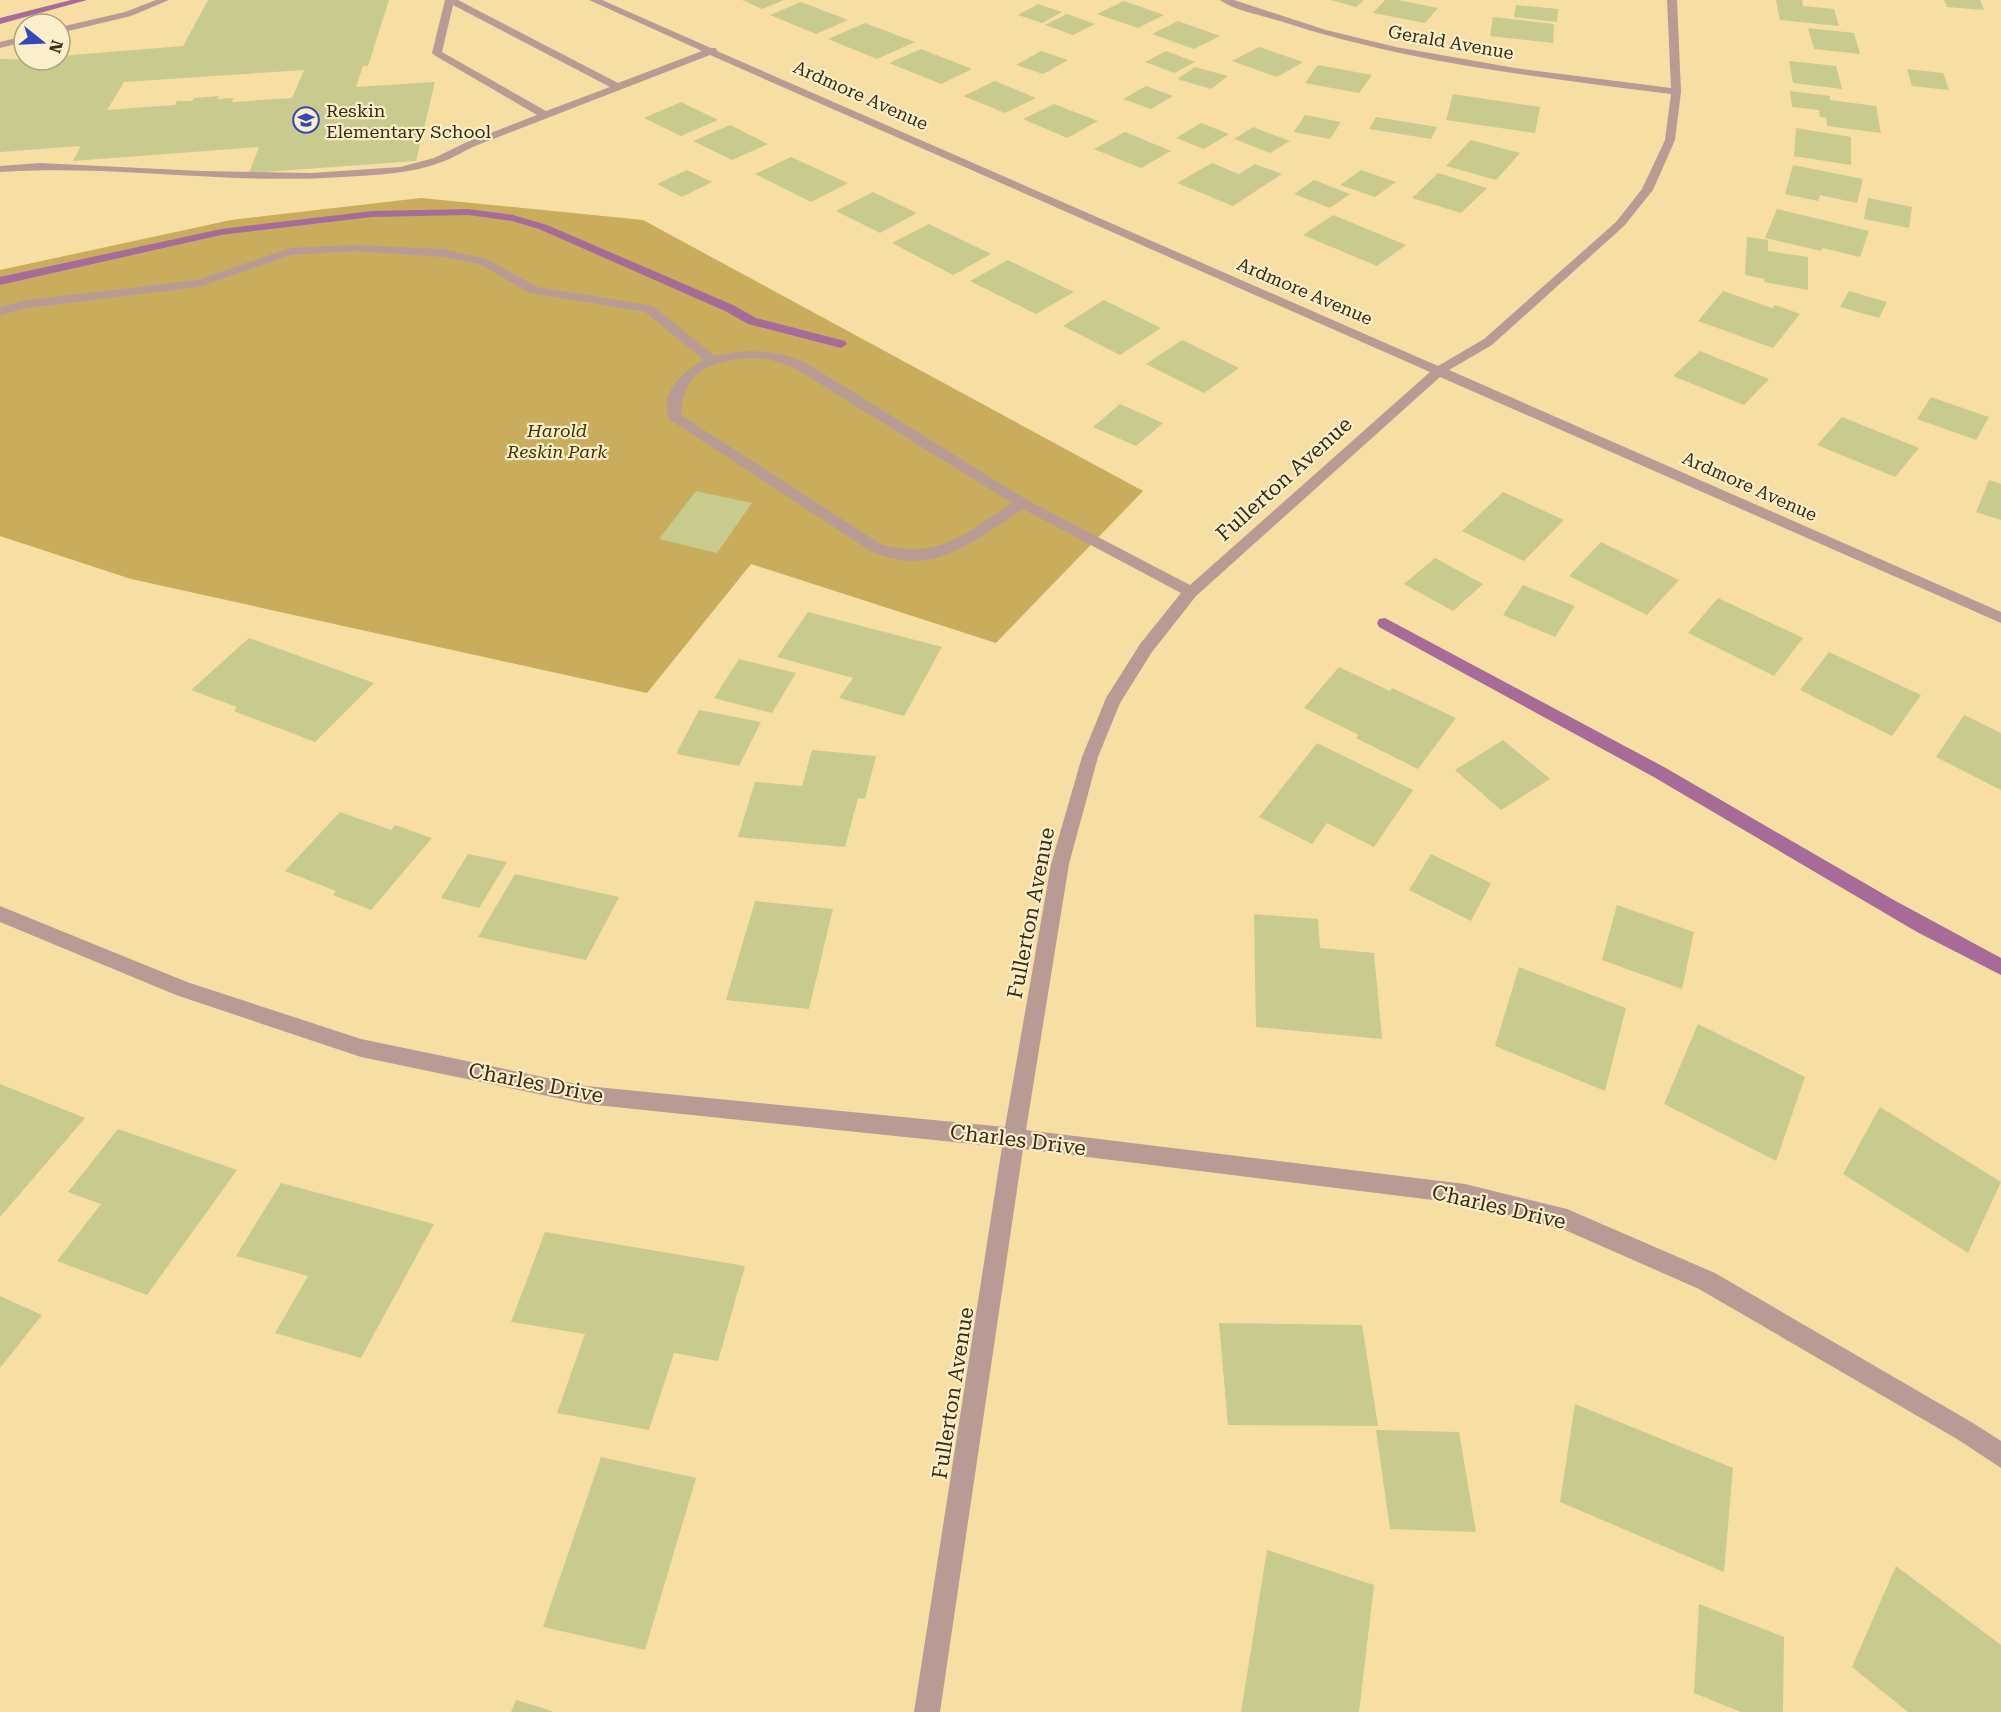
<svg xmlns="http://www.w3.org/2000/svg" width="2001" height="1712" font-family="'Roboto Serif',serif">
<rect width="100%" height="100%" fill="#f7dfa3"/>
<path fill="#caac5d" d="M421,198L643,220L1143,491L996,643L751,564L647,693L131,579L0,536V270L231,220Z"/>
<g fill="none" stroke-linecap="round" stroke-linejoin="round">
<g fill="#a76b99" fill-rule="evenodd">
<path d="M71,0H87L0,24V18Z"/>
<path d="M468,209L513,215L547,225L733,305L756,318L845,341L847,344L841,348L748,324L725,311L539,229L512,221L468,215L372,217L221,235L0,285V277L221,229L372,211Z"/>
<path d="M1385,618L1664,767L1892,899L2001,958V975L1917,932L1652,776L1379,627L1377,623L1379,619Z"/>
</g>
</g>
<g fill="#c9ca8d" fill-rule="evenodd">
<path d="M208,0H389L368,66H363L356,87L435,82L416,161L249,173L259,147L73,161L81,146L0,152V59L60,60V56L183,46ZM304,70L292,98L232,102L233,98L217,99L219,96L194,98L192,101H177L175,105L107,110L124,82Z"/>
<path d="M742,0H784L762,9Z"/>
<path d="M1331,0H1364L1356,7Z"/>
<path d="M1385,0H1398L1438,8L1425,23L1373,13Z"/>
<path d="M1776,0H1802L1803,6L1834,9L1839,26L1780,20Z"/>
<path d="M1944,0H1980L1984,10L1947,7Z"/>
<path d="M1124,1L1164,15L1138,28L1097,14Z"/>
<path d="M801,2L848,20L816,34L770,15Z"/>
<path d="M1038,4L1062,12L1042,23L1018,15Z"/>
<path d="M1516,5L1558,9L1557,22L1514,17Z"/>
<path d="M1067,14L1095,24L1073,35L1045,25Z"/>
<path d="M1493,17L1554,24L1553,43L1490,36Z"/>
<path d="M1178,21L1220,36L1194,49L1152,34Z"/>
<path d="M865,23L915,42L877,59L828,39Z"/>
<path d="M1808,28L1854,33L1860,54L1814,49Z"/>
<path d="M1259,47L1303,62L1277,77L1232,61Z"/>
<path d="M921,49L972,69L941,84L889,63Z"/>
<path d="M1041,51L1068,60L1043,74L1016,65Z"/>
<path d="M1166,51L1195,62L1174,73L1145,62Z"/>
<path d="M1789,61L1836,66L1842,89L1793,83Z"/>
<path d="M1318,65L1372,75L1359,93L1305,83Z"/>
<path d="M1195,67L1228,76L1211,89L1177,79Z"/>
<path d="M1907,69L1943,73L1949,90L1912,86Z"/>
<path d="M995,81L1036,98L1005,113L963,96Z"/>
<path d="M1146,86L1173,96L1151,109L1123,99Z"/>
<path d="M1790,91L1830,96V100L1876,106L1881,133L1827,126L1826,118L1820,117L1819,110L1792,107Z"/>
<path d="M1453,94L1540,107L1535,133L1446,120Z"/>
<path d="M681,102L718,120L681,136L644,118Z"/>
<path d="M1054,104L1098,121L1067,138L1023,119Z"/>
<path d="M1305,115L1341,122L1330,139L1294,132Z"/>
<path d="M1376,117L1437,127L1431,139L1369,129Z"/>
<path d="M1201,123L1229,134L1204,149L1176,138Z"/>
<path d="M730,125L768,144L732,160L693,141Z"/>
<path d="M1253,127L1290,141L1270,153L1234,139Z"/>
<path d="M1796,128L1851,137V165L1794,156Z"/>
<path d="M1125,132L1171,151L1141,168L1094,149Z"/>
<path d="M1471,140L1520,153L1496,180L1446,166Z"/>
<path d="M791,157L848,183L811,202L755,174Z"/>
<path d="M1212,163L1239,174L1255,164L1282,174L1233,206L1177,183Z"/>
<path d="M1793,165L1863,179L1857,203L1820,195L1818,201L1785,194Z"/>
<path d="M687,170L712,182L682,197L657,184Z"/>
<path d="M1361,170L1396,182L1375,197L1340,185Z"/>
<path d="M1438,173L1487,188L1461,213L1412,198Z"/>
<path d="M1314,180L1350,194L1330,208L1294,194Z"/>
<path d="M873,192L917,213L880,233L836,211Z"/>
<path d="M1868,198L1912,207L1909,228L1864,219Z"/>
<path d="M1777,209L1869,231L1860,257L1823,248L1821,251L1765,238Z"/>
<path d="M1333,215L1406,245L1377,266L1303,235Z"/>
<path d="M929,224L991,254L953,275L892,243Z"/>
<path d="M1747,237L1768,240V251L1808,257V290L1764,282L1765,279L1745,275Z"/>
<path d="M1008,260L1074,292L1036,314L970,281Z"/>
<path d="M1723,291L1772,308L1775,305L1800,314L1773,348L1698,321Z"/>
<path d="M1849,291L1887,302L1879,318L1840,307Z"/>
<path d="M1104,300L1161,328L1120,355L1063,326Z"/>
<path d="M1182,340L1239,368L1204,393L1146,364Z"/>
<path d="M1700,351L1769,379L1744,405L1673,376Z"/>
<path d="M1931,397L1989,417L1976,440L1917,419Z"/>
<path d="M1120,404L1163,423L1136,446L1093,427Z"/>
<path d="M1842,417L1919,448L1895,477L1817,445Z"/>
<path d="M1989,480L2001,484V520L1976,512Z"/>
<path d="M696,491L752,503L717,553L659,539Z"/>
<path d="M1503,492L1564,520L1524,561L1462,531Z"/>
<path d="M1601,542L1679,580L1647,615L1569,576Z"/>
<path d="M1435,558L1483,584L1453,611L1404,584Z"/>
<path d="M1523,585L1575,606L1555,637L1503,615Z"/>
<path d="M1718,598L1803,638L1774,676L1688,633Z"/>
<path d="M808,612L942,647L904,716L839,698L853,678L777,657Z"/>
<path d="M249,638L374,683L315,742L234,711L237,707L191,690Z"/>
<path d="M1829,652L1921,695L1892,736L1800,690Z"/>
<path d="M739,659L796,673L772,713L714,698Z"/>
<path d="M1339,667L1390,691L1392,688L1456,718L1418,769L1356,738L1359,735L1304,708Z"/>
<path d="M699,710L761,722L739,766L676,754Z"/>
<path d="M1964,715L2001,733V790L1936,757Z"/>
<path d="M1503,740L1550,779L1501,810L1455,770Z"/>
<path d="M1317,743L1413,790L1374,847L1327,823L1312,844L1259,817Z"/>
<path d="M812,750L876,756L865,799L858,798L845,847L738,837L755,782L802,786Z"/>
<path d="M340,812L391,830L395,825L432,838L371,910L333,895L336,891L285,871Z"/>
<path d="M468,854L507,862L479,908L441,898Z"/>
<path d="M1431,854L1491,883L1471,921L1409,890Z"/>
<path d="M515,874L619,897L586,960L478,937Z"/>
<path d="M755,901L833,909L809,1009L726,1000Z"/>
<path d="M1617,905L1694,932L1682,989L1602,960Z"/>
<path d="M1254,914L1318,919L1320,948L1374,953L1382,1039L1256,1027Z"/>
<path d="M1519,967L1626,1008L1605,1091L1495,1046Z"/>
<path d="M1698,1024L1805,1077L1776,1161L1664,1104Z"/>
<path d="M0,1084L85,1118L0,1217Z"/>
<path d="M1880,1107L2001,1182L1968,1253L1843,1174Z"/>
<path d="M118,1129L237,1170L147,1295L57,1261L101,1204L68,1192Z"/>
<path d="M281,1183L434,1224L361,1358L275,1333L308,1276L236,1256Z"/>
<path d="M545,1232L745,1266L718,1361L674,1353L649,1430L557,1413L585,1334L511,1322Z"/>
<path d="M0,1296L42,1315L0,1368Z"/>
<path d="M1219,1323L1362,1325L1378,1426L1228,1425Z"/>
<path d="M1575,1404L1733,1468L1724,1572L1560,1502Z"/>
<path d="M1376,1430L1459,1432L1476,1532L1390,1529Z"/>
<path d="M601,1457L696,1478L645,1650L543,1627Z"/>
<path d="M1267,1550L1374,1585L1359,1712H1241Z"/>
<path d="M1896,1566L2001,1645V1712H1908L1852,1667Z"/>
<path d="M1699,1604L1784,1637L1783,1712H1741L1694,1693Z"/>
<path d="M516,1700L552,1711V1712H511Z"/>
</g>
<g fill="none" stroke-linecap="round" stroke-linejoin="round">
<g fill="#b99b96" fill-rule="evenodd">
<path d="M156,0H169L131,16L60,33V27L125,12Z"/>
<path d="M445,0H458L618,83L702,51L589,0H602L711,48H716L717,51L1438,366L1484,339L1616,222L1642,189L1665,140L1671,94C1539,77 1407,63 1280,21C1264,16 1233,10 1220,0H1234L1326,30L1396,47L1515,68L1671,88L1667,0H1677L1681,92L1675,140L1653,190L1624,226L1492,345L1449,370L2001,612V623L1440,377L1196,596L1152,652L1120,703L1098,757L1069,864L1026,1130L1465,1184L1567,1209L1715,1273L1973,1423L2001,1441V1468L1957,1439L1699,1289L1565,1230L1465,1204L1023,1149L940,1712H914L1002,1147L586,1104L361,1057L176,995L0,922V906L187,982L361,1039L586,1086L1005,1127L1051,864L1082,757L1106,698L1140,644L1181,593L1023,509C989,531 951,563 909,561C896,560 883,556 872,552L669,419C659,393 683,371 704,360L645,312L530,293L479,264L443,257L353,251L291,255L199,287L28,308L0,315V307L28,300L197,280L290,248L353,245L443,249L487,259L537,287L653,306L715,356C746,348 773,350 803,361L1027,500L1190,585L1430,372L710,55L475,146C464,151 453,158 442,162C410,174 376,175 343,177C228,185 114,164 0,172V166L40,163L201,171L311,173L400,167L434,158L467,142L537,115L434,55L432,53ZM453,5L610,87L546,111L442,52ZM746,358L768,359L793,367L1012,503C966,533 940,560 882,545L681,415C683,372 707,363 746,358Z"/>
<path d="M24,36V42L0,48V42Z"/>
</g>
</g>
<defs>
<g id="school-ring" transform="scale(1.35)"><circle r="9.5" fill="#fbeeca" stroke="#3248ba" stroke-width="1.5"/><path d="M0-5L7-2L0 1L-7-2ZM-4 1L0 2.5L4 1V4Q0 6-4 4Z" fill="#3248ba"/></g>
</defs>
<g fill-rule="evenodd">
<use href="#school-ring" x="306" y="120"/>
</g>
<g text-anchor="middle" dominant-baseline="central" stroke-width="4.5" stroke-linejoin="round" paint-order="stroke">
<g font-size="18" fill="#362d14" stroke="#fbeeca">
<text transform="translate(1451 42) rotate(10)">Gerald Avenue</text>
<text transform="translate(861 95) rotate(24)">Ardmore Avenue</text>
<text transform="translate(1305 291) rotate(23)">Ardmore Avenue</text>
<text transform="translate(1750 486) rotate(24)">Ardmore Avenue</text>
</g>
<g font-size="18" fill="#362d14" stroke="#fbeeca" text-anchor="start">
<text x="326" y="110">Reskin<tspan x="326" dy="21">Elementary School</tspan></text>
</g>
<g font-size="18" font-style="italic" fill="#423200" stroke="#fbeeca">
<text x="557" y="430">Harold<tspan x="557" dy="21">Reskin Park</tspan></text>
</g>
<g font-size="21" fill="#362d14" stroke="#fbeeca">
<text transform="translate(1284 479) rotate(-42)">Fullerton Avenue</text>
<text transform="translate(1031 913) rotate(-79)">Fullerton Avenue</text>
<text transform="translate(536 1083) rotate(11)">Charles Drive</text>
<text transform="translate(1018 1140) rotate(7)">Charles Drive</text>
<text transform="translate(1499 1207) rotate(13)">Charles Drive</text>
<text transform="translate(953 1393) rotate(-81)">Fullerton Avenue</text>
</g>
</g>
<g transform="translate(42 42) rotate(108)"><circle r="28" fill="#fbeeca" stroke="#aca181" stroke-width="1.5"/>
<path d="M0-4.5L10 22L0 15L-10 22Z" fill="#3248ba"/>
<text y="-9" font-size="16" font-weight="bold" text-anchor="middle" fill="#362d14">N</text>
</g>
</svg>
